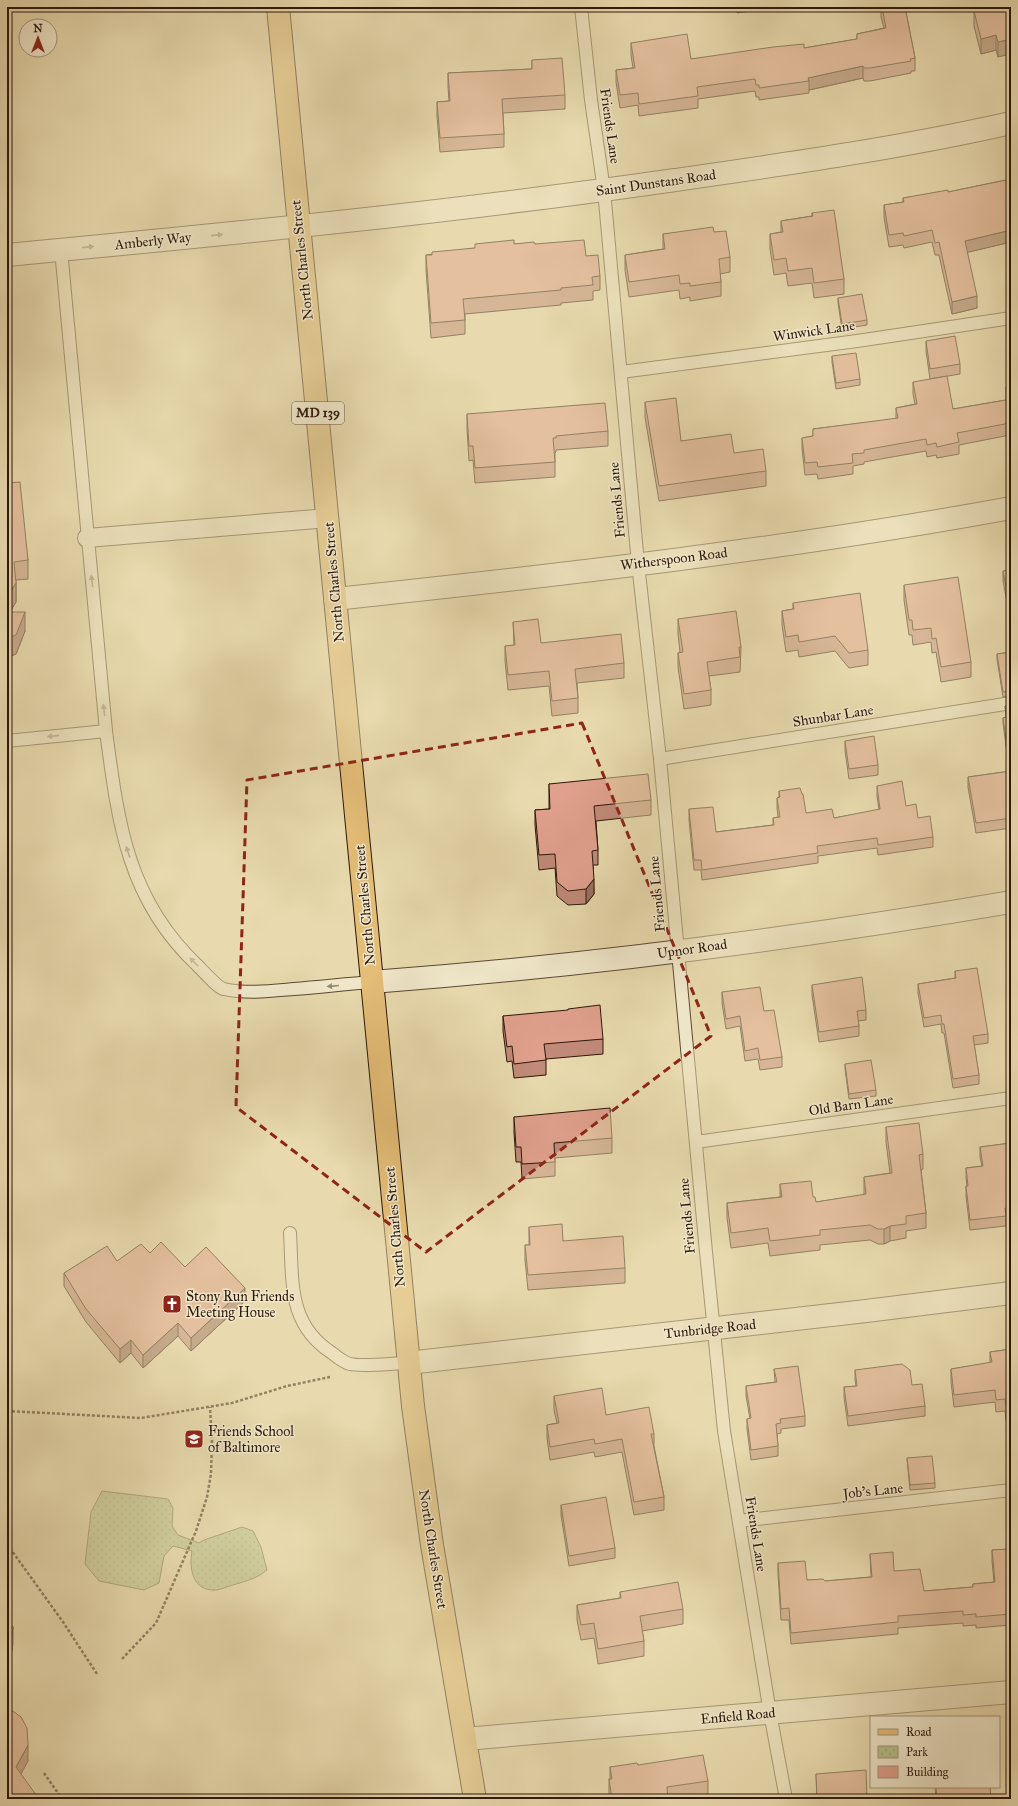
<svg xmlns="http://www.w3.org/2000/svg" width="1018" height="1806" font-family="'IM FELL Great Primer',serif">
<defs>
<pattern id="park-dots" width="8" height="8" patternUnits="userSpaceOnUse"><rect width="8" height="8" fill="#b5c08b"/><path d="M2 2h.1M6 6h.1" fill="none" stroke="#9ca477" stroke-width="1.8" stroke-linecap="round"/></pattern>
</defs>
<rect width="100%" height="100%" fill="#e8daae"/>
<filter id="stains"><feTurbulence type="fractalNoise" baseFrequency=".005" numOctaves="4"/><feColorMatrix values="0 0 0 0 .2 0 0 0 0 .09 0 0 0 0 .02 0 0 0 .5 -.17"/></filter>
<radialGradient id="worn" r=".72"><stop offset=".6" stop-color="#630" stop-opacity="0"/><stop offset="1" stop-color="#630" stop-opacity=".3"/></radialGradient>
<path fill="url(#park-dots)" stroke="#706c4a" d="M102,1491L168,1499L173,1508L172,1526L178,1535L199,1543L204,1540L242,1527L253,1531L261,1547L267,1570C256,1579 246,1581 233,1585C226,1587 218,1591 211,1590C192,1588 189,1567 192,1551L173,1546L164,1556L159,1583L144,1590L99,1581L85,1564L91,1512Z"/>
<g fill="none" stroke-linecap="round" stroke-linejoin="round">
<g stroke="#5b4833" stroke-width="14">
<g id="service">
<path d="M581,7L591,100L604,190L638,564L660,759L706,1252L724,1431L770,1713L786,1799"/>
<path d="M61,250L106,731C118,822 127,899 197,965C203,971 218,988 224,989C247,994 271,991 294,989C320,987 346,984 372,982"/>
<path d="M621,372L857,341L1011,318"/>
<path d="M7,741L106,731"/>
<path d="M660,759L1011,703"/>
<path d="M696,1142L1011,1098"/>
<path d="M290,1233C293,1281 287,1324 332,1353C337,1357 345,1363 350,1364C363,1367 394,1363 408,1363"/>
<path d="M739,1521L1011,1490"/>
</g>
</g>
<g stroke="#5b4833" stroke-width="20">
<path id="pedestrian" d="M87,538L328,518"/>
</g>
<g stroke="#5b4833" stroke-width="24">
<g id="minor">
<path d="M7,255C230,234 453,212 675,180C787,164 900,148 1011,123"/>
<path d="M335,599C561,575 788,549 1011,508"/>
<path d="M372,982C586,966 800,938 1011,902"/>
<path d="M408,1363L866,1311L1011,1293"/>
<path d="M465,1739L1011,1692"/>
</g>
</g>
<g stroke="#2c170a" stroke-width="24">
<path id="primary" d="M278,7L413,1406L432,1545L475,1799"/>
</g>
<g stroke="#2c170a" stroke-width="2.5" stroke-dasharray="3 2" stroke-linecap="butt">
<path d="M7,1411L141,1418L232,1403L287,1386L330,1377"/>
<path d="M7,1544L63,1622L97,1674"/>
<path d="M122,1659L156,1623L196,1531L207,1497L211,1474L212,1440L210,1407"/>
<path d="M44,1773L62,1799"/>
</g>
<use href="#service" stroke="#f0e7ca" stroke-width="12"/>
<use href="#pedestrian" stroke="#f0e7ca" stroke-width="18"/>
<use href="#minor" stroke="#f0e7ca" stroke-width="22"/>
<use href="#primary" stroke="#e4bd77" stroke-width="22"/>
</g>
<g fill="#c18a79" stroke="#2c170a">
<path d="M414,7H459L414,11Z"/>
<path d="M466,7H490V8L467,11Z"/>
<path d="M736,7H762V9L737,13Z"/>
<path d="M881,7H905L915,58V71H911V73L870,81H864L863,78L809,90V93L759,100V97H756L755,91L698,99V108L639,116L638,105L620,108L616,82V70L633,68L631,55V43L691,59L804,48L857,39V34L884,28L881,17Z"/>
<path d="M1011,7L998,57L996,50L981,54L974,26V11Z"/>
<path d="M532,60L565,95V109L503,113L504,134V147L440,152L437,116V102L449,101L448,87V73L532,69Z"/>
<path d="M1011,179V242L967,252L977,308L952,314L939,255H935L932,242L904,248L903,245L889,247L884,217V205L903,202V198L948,192Z"/>
<path d="M812,213L844,279V294L814,298L812,283L788,286L786,273L774,275L770,249V234L781,232V221L812,216Z"/>
<path d="M714,232L730,257V272L720,274L721,282V296L690,301V297L680,299L679,290L629,297L625,270V255L663,249V234Z"/>
<path d="M514,244H535L586,256L600,276V290L593,291V300L561,303V305L465,314V334L431,338L426,270V255L475,248Z"/>
<path d="M838,298L867,320V325L842,329L838,303Z"/>
<path d="M926,341L960,364V374L930,379L926,351Z"/>
<path d="M832,356L860,379V385L836,389L832,362Z"/>
<path d="M913,382L953,409L1006,400V387L1011,386V440L1010,435L959,445V454L937,458L936,455L927,457L926,451L864,462V464L853,466V474L818,479L817,474L805,475L802,449V438L813,436V429L896,419V408L915,404L913,394Z"/>
<path d="M645,402L681,441L766,471V486L659,501L645,417Z"/>
<path d="M467,414L608,431V446L556,450V452L555,453V477L475,483L473,460L469,461L467,429Z"/>
<path d="M7,483L28,560V579L16,580V602L10,612L25,631L16,654L11,656H7Z"/>
<path d="M1011,570V617L1010,618L1003,581V571Z"/>
<path d="M904,585L971,662V677L941,682L936,652L932,653L931,642L913,645L912,635H909L904,600Z"/>
<path d="M793,603L868,650V665L849,668L835,651L799,657L798,650L786,652L782,625V611L793,609Z"/>
<path d="M678,619L741,647L740,672L709,676L711,690V705L684,709L678,667V653L680,652L678,634Z"/>
<path d="M513,622L541,643L624,663V678L577,683L578,698V713L552,716L549,686L508,690L505,661V646L514,645Z"/>
<path d="M1011,652V696L1003,697L997,659V654Z"/>
<path d="M1011,705V753H1007L1003,723V718L1006,717L1005,706Z"/>
<path d="M845,741L878,765V775L849,779L845,751Z"/>
<path d="M1011,771V828L976,833L968,787V777Z"/>
<path d="M549,784L651,800V815L596,821L598,850V865H593L594,894L586,904L568,905L557,896L555,868L539,870L535,825V810L549,809Z"/>
<path d="M877,786L906,806L918,818L933,837V847L878,855L877,848L818,856V863L702,880L701,870H694L689,820V809L716,832L773,825V818L778,817L777,808V798L779,797V791L806,813L834,818L879,810L877,796Z"/>
<path d="M955,971L988,1034V1043L974,1045L979,1075V1084L953,1088L944,1033H942L941,1024L924,1027L918,993V984L955,978Z"/>
<path d="M812,985L866,1010V1020L858,1021L859,1026V1036L819,1042L812,995Z"/>
<path d="M722,992L764,1011L782,1057V1067L760,1070L758,1059L745,1061L740,1026L726,1029L722,1003Z"/>
<path d="M503,1016L603,1039V1054L546,1059V1075L514,1078L512,1061L507,1062L503,1031Z"/>
<path d="M845,1064L876,1090V1096L849,1099L845,1069Z"/>
<path d="M514,1117L612,1138V1153L555,1158V1176L522,1179L521,1162H516L514,1132Z"/>
<path d="M886,1127L923,1154V1169L921,1170L926,1213V1228L906,1231V1238L890,1241L884,1244H878L870,1240L820,1245V1250L770,1256L768,1243L731,1248L727,1218V1203L780,1197V1184L813,1197L816,1202L864,1195V1177L890,1173L886,1142Z"/>
<path d="M1011,1143V1218H1006V1226L970,1230L966,1196V1186H967L966,1178V1168L982,1166L980,1157V1147Z"/>
<path d="M529,1227L563,1241L625,1268V1283L528,1290L525,1260V1245H529Z"/>
<path d="M150,1253L185,1267L245,1301L191,1351L178,1336L143,1368L131,1353L120,1363L86,1322L64,1286V1273L117,1261Z"/>
<path d="M1011,1349V1444H1009L1005,1411L996,1412L995,1402L954,1407L951,1382V1369L990,1363V1352Z"/>
<path d="M774,1369L805,1416V1426L781,1429V1433L777,1434L778,1446V1456L751,1460L747,1429V1419H750L746,1396V1386L775,1382Z"/>
<path d="M855,1370L912,1385L925,1406V1416L848,1426L844,1397V1387L856,1386L855,1380Z"/>
<path d="M554,1396L606,1415L654,1434V1446L664,1497V1510L634,1515L622,1452L595,1457L594,1452L550,1460L547,1438V1425L557,1423L554,1410Z"/>
<path d="M907,1458L935,1483V1488L910,1490Z"/>
<path d="M561,1505L615,1548V1558L569,1566L561,1515Z"/>
<path d="M1011,1549V1625L976,1628V1625L963,1626V1623L898,1628V1634L791,1644L789,1620H781L778,1574V1563L807,1580L825,1581L871,1577L870,1554L924,1591L973,1587V1584L994,1582L992,1561V1550Z"/>
<path d="M620,1592L683,1609V1624L642,1631L644,1641V1656L598,1664L594,1638L581,1640L577,1620V1605L620,1598Z"/>
<path d="M638,1765L708,1781V1794L677,1799H610L609,1793V1779H610V1767Z"/>
<path d="M816,1774L867,1799H817Z"/>
<path d="M935,1787H990L991,1799H936Z"/>
</g>
<g fill="#9d7063" stroke="#2c170a">
<path d="M996,35V50L981,54V39Z"/>
<path d="M1011,39V54L998,57V42Z"/>
<path d="M863,66V78L809,90V81L808,78Z"/>
<path d="M1011,230V242L965,253V241Z"/>
<path d="M977,296V308L952,314V302Z"/>
<path d="M16,583V602L7,616V597Z"/>
<path d="M25,612V631L16,654L11,656V637Z"/>
<path d="M594,879V894L586,904V889Z"/>
<path d="M890,1226V1241L884,1244V1229Z"/>
<path d="M245,1288V1301L191,1351V1338Z"/>
<path d="M178,1323V1336L143,1368V1355Z"/>
<path d="M131,1340V1353L120,1363V1349Z"/>
<path d="M13,1627V1643L7,1684V1668Z"/>
<path d="M28,1745V1761L16,1783V1767Z"/>
</g>
<g fill="#e0a08d" stroke="#2c170a">
<path d="M882,7H905L915,58L910,59L911,61L870,68H864L863,66L808,78L809,81L759,88V85H756L755,79L697,87L698,96L639,104L638,93L620,95L616,70L635,68L631,43L687,34L691,59L773,47L804,44V48L857,39V34L886,28Z"/>
<path d="M984,7H1011V39L998,42L996,35L981,39L974,11L983,9Z"/>
<path d="M562,58L565,95L502,99L504,134L440,138L437,102L450,101L448,73L532,69V60Z"/>
<path d="M1011,179V230L965,241L977,296L952,302L939,242L935,243L932,230L904,236L903,233L889,235L884,205L904,202L903,198L948,190V192Z"/>
<path d="M834,210L844,279L814,283L812,268L788,271L786,258L774,260L770,234L783,232L781,221L813,216L812,213Z"/>
<path d="M713,227L714,232L726,231L730,257L719,259L721,282L690,286V283L680,284L679,275L629,282L625,255L665,249L663,234Z"/>
<path d="M514,240V244L534,242L535,244L584,240L586,256L598,255L600,276L592,277L593,285L561,288V290L463,299L465,320L431,323L426,255H432V252L475,248V244Z"/>
<path d="M862,294L867,320L842,324L838,298Z"/>
<path d="M955,336L960,364L930,369L926,341Z"/>
<path d="M856,353L860,379L836,383L832,356Z"/>
<path d="M947,376L953,409L1006,400L1008,398L1006,387L1011,386V429L1010,423L957,433L959,442L937,447L936,443L927,445L926,439L864,450V453L852,454L853,463L818,467L817,462L805,463L802,438L813,436V429L898,418L896,408L917,404L913,382Z"/>
<path d="M676,398L681,441L731,434L734,453L763,449L766,471L659,486L645,402Z"/>
<path d="M605,403L608,431L556,436V438H553L555,462L475,468L473,446H469L467,414Z"/>
<path d="M20,482L28,560L14,562L16,583L7,597V483Z"/>
<path d="M1011,570V607L1010,608L1003,571Z"/>
<path d="M958,577L971,662L941,667L936,638L932,639L931,628L913,630L912,620H909L904,585Z"/>
<path d="M860,593L868,650L849,653L835,636L799,642L798,635L786,637L782,611L794,609L793,603Z"/>
<path d="M736,611L741,647H739L740,657L707,662L711,690L684,694L678,653L683,652L678,619Z"/>
<path d="M7,612H25L16,635L11,637H7Z"/>
<path d="M538,619L541,643L621,634L624,663L575,669L578,698L552,701L549,671L508,675L505,646L515,645L513,622Z"/>
<path d="M1011,652V691L1003,692L997,654Z"/>
<path d="M1011,705V748H1007L1003,718L1007,717L1005,706Z"/>
<path d="M874,736L878,765L849,769L845,741Z"/>
<path d="M1011,771V818L976,823L968,777Z"/>
<path d="M648,774L651,800L594,806L598,850L592,851L594,879L586,889L568,891L557,882L555,854L539,855L535,810L550,809L549,784Z"/>
<path d="M902,781L906,806L916,804L918,818L930,816L933,837L878,845L877,838L817,846L818,853L702,870L701,860H694L689,809L713,807L716,832L774,825L773,818L780,817L777,798L780,797L779,791L800,788L802,794H803L806,813L832,809L834,818L880,809L877,786Z"/>
<path d="M977,968L988,1034L973,1036L979,1075L953,1079L944,1024H942L941,1015L924,1018L918,984L956,978L955,971Z"/>
<path d="M862,977L866,1010L857,1011L859,1026L819,1032L812,985Z"/>
<path d="M760,987L764,1011L774,1010L782,1057L760,1060L758,1048L745,1051L740,1016L726,1019L722,992Z"/>
<path d="M600,1005L603,1039L544,1044L546,1060L514,1064L512,1046L507,1047L503,1016L568,1010V1009Z"/>
<path d="M871,1060L876,1090L849,1094L845,1064Z"/>
<path d="M610,1108L612,1138L554,1143L555,1162L522,1164L521,1147H516L514,1117Z"/>
<path d="M919,1123L923,1154L919,1155L926,1213L906,1216V1224L890,1226L884,1229H878L870,1225L820,1230V1235L770,1241L768,1228L731,1233L727,1203L782,1197L780,1184L811,1181L813,1197H815L816,1202L866,1194L864,1177L892,1173L886,1127Z"/>
<path d="M1011,1143V1208H1005L1006,1216L970,1220L966,1186H968L966,1168L983,1166L980,1147Z"/>
<path d="M562,1224L563,1241L623,1236L625,1268L528,1275L525,1245H530L529,1227Z"/>
<path d="M161,1242L185,1267L206,1247L245,1288L191,1338L178,1323L143,1355L131,1340L120,1349L86,1309L64,1273L107,1246L117,1261L141,1244L150,1253Z"/>
<path d="M1011,1349V1432H1009L1005,1399L996,1400L995,1390L954,1395L951,1369L992,1362L990,1352Z"/>
<path d="M902,1364L910,1370L912,1385L922,1384L925,1406L848,1416L844,1387L857,1386L855,1370Z"/>
<path d="M798,1366L805,1416L780,1419L781,1423L776,1424L778,1446L751,1450L747,1419L751,1418L746,1386L777,1382L774,1369Z"/>
<path d="M602,1388L606,1415L649,1407L654,1434H651L664,1497L634,1502L622,1439L595,1444L594,1439L550,1447L547,1425L559,1423L554,1396Z"/>
<path d="M932,1456L935,1483L910,1485L907,1458Z"/>
<path d="M606,1497L615,1548L569,1556L561,1505Z"/>
<path d="M1011,1549V1614L976,1617V1614L963,1615V1611L898,1616V1622L791,1633L789,1608L781,1609L778,1563L805,1561L807,1580L823,1579L825,1581L872,1577L870,1554L893,1552L894,1571L920,1569L924,1591L973,1587V1584L995,1582L992,1550Z"/>
<path d="M678,1582L683,1609L640,1616L644,1641L598,1649L594,1623L581,1625L577,1605L621,1598L620,1592Z"/>
<path d="M7,1618L13,1627L7,1668Z"/>
<path d="M7,1707L21,1717L27,1728L28,1745L16,1767L39,1799H7Z"/>
<path d="M703,1755L708,1781L667,1787L668,1799H612L609,1779H612L610,1767L637,1763L638,1765Z"/>
<path d="M866,1770L867,1799H817L816,1774Z"/>
<path d="M936,1787H990L991,1799H937Z"/>
</g>
<defs><path id="oneway-solid" d="M-6-.8H1V-3.2L6.5 0L1 3.2V.8H-6Z"/></defs>
<g fill="#988974">
<use href="#oneway-solid" transform="translate(217 235) rotate(-6)"/>
<use href="#oneway-solid" transform="translate(88 247) rotate(-6)"/>
<use href="#oneway-solid" transform="translate(92 581) rotate(-96)"/>
<use href="#oneway-solid" transform="translate(104 710) rotate(-96)"/>
<use href="#oneway-solid" transform="translate(53 736) rotate(174)"/>
<use href="#oneway-solid" transform="translate(128 852) rotate(-108)"/>
<use href="#oneway-solid" transform="translate(194 962) rotate(-135)"/>
<use href="#oneway-solid" transform="translate(333 986) rotate(175)"/>
</g>
<path d="M0 0H1018V1806H0ZM582,723L711,1036L426,1252L236,1107L247,780Z" fill="#e8daae" fill-opacity=".55" fill-rule="evenodd"/>
<path fill="none" stroke="#8f2418" stroke-width="3" stroke-dasharray="8 5" stroke-linejoin="round" d="M582,723L711,1036L426,1252L236,1107L247,780Z"/>
<defs>
<g id="church-square" transform="scale(1)"><rect x="-9" y="-9" width="18" height="18" rx="4" fill="#8f2418" stroke="#f0e7ca"/><path d="M-1.2-6h2.4v3.5h3.3v2.4h-3.3V6h-2.4V-.1h-3.3v-2.4h3.3Z" fill="#fff"/></g>
<g id="school-square" transform="scale(1)"><rect x="-9" y="-9" width="18" height="18" rx="4" fill="#8f2418" stroke="#f0e7ca"/><path d="M0-5L7-2L0 1L-7-2ZM-4 1L0 2.5L4 1V4Q0 6-4 4Z" fill="#fff"/></g>
</defs>
<g fill-rule="evenodd">
<use href="#church-square" x="172" y="1304"/>
<use href="#school-square" x="194" y="1439"/>
</g>
<g text-anchor="middle" dominant-baseline="central" stroke-width="3" stroke-linejoin="round" paint-order="stroke">
<rect fill="#f0e7ca" stroke="#675544" stroke-width="1" x="292" y="402" width="52" height="22" rx="3"/>
<g font-size="13" font-weight="bold" fill="#2c170a">
<text x="318" y="413">MD 139</text>
</g>
<g font-size="14" fill="#2c170a" stroke="#f0e7ca">
<text transform="translate(610 126) rotate(82)">Friends Lane</text>
<text transform="translate(656 183) rotate(-8)">Saint Dunstans Road</text>
<text transform="translate(153 241) rotate(-6)">Amberly Way</text>
<text transform="translate(302 260) rotate(-96)">North Charles Street</text>
<text transform="translate(814 331) rotate(-8)">Winwick Lane</text>
<text transform="translate(617 500) rotate(-95)">Friends Lane</text>
<text transform="translate(674 559) rotate(-7)">Witherspoon Road</text>
<text transform="translate(334 582) rotate(-95)">North Charles Street</text>
<text transform="translate(833 716) rotate(-9)">Shunbar Lane</text>
<text transform="translate(657 894) rotate(-95)">Friends Lane</text>
<text transform="translate(365 905) rotate(-95)">North Charles Street</text>
<text transform="translate(692 949) rotate(-8)">Upnor Road</text>
<text transform="translate(851 1105) rotate(-8)">Old Barn Lane</text>
<text transform="translate(687 1216) rotate(-95)">Friends Lane</text>
<text transform="translate(395 1227) rotate(-95)">North Charles Street</text>
<text transform="translate(710 1329) rotate(-6)">Tunbridge Road</text>
<text transform="translate(873 1491) rotate(-6)">Job's Lane</text>
<text transform="translate(756 1534) rotate(81)">Friends Lane</text>
<text transform="translate(433 1549) rotate(81)">North Charles Street</text>
<text transform="translate(738 1716) rotate(-5)">Enfield Road</text>
</g>
<g font-size="14" fill="#2c170a" stroke="#f0e7ca" text-anchor="start">
<text x="186" y="1296">Stony Run Friends<tspan x="186" dy="16">Meeting House</tspan></text>
<text x="208" y="1431">Friends School<tspan x="208" dy="16">of Baltimore</tspan></text>
</g>
</g>
<rect width="1018" height="1806" fill="none" stroke="#e8daae" stroke-width="24"/>
<rect x="8" y="8" width="1002" height="1790" fill="none" stroke="#2c170a" stroke-width="2"/>
<rect x="12" y="12" width="994" height="1782" fill="none" stroke="#2c170a"/>
<rect x="870" y="1716" width="130" height="72" fill="#f0e7ca" stroke="#a2947d"/>
<rect x="878" y="1729" width="20" height="6" fill="#e4bd77" stroke="#a2947d"/>
<text x="906" y="1736" font-size="12" fill="#2c170a">Road</text>
<rect x="878" y="1746" width="20" height="12" fill="url(#park-dots)" stroke="#a2947d"/>
<text x="906" y="1756" font-size="12" fill="#2c170a">Park</text>
<rect x="878" y="1766" width="20" height="12" fill="#e0a08d" stroke="#a2947d"/>
<text x="906" y="1776" font-size="12" fill="#2c170a">Building</text>
<g transform="translate(38 38)"><circle r="19" fill="#f0e7ca" stroke="#a2947d"/>
<path d="M0-3L7 15L0 10L-7 15Z" fill="#8f2418"/>
<text y="-6" font-size="11" font-weight="bold" text-anchor="middle" fill="#2c170a">N</text>
</g>
<rect width="100%" height="100%" filter="url(#stains)"/>
<rect width="100%" height="100%" fill="url(#worn)"/>
</svg>
